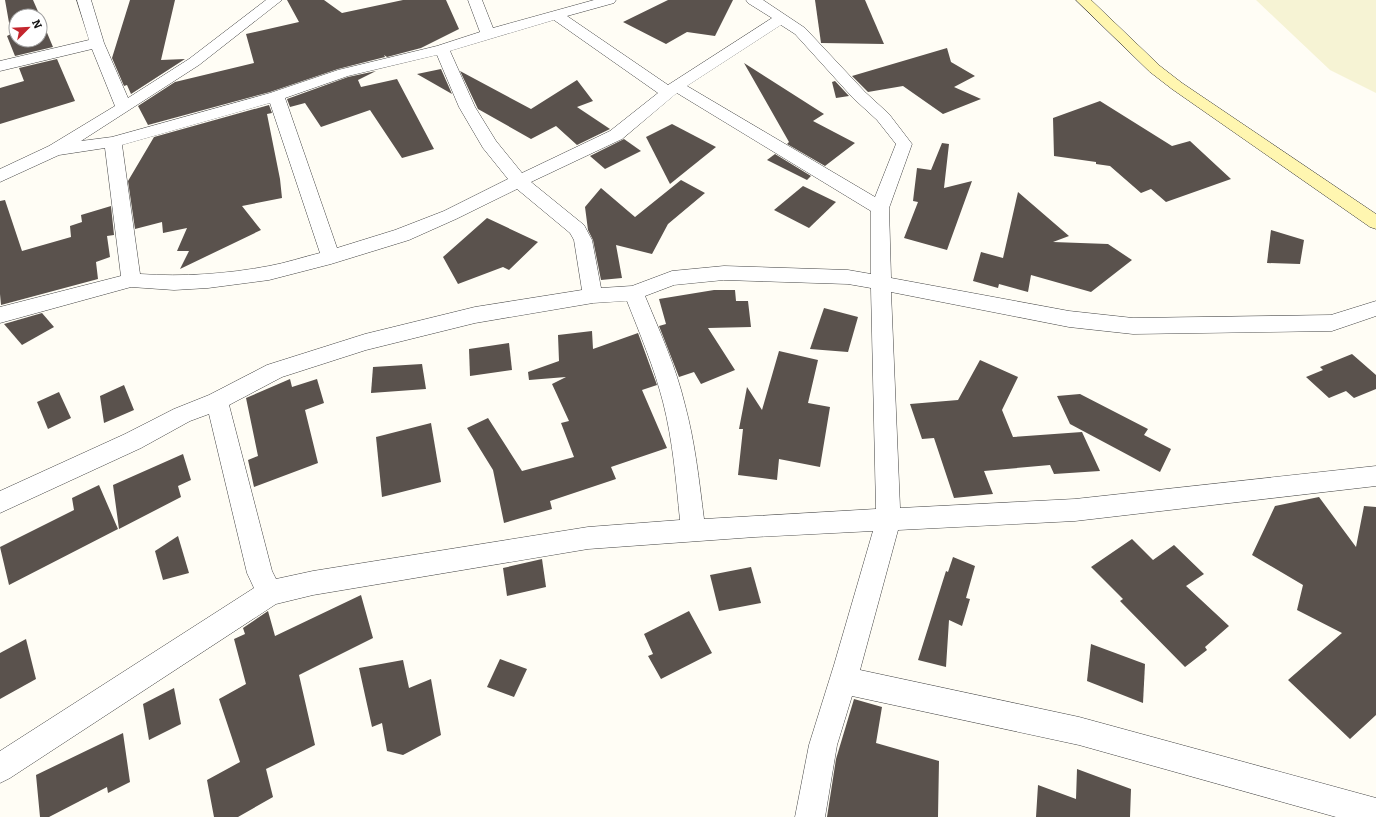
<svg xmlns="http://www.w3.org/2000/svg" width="1376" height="817" font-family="Bitter,serif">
<rect width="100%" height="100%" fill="#fffdf5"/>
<path fill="#f6f3d4" d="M1256,0H1376V93L1330,70Z"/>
<g fill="#5a524d">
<path d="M5,0H33L40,16H16V40H40V16L53,47L15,56L7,36L11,34Z"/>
<path d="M130,0H175L161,60L185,59L131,94L127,85L124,86L112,58Z"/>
<path d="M287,0H324L342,13L403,0H446L459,29L421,48L387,57L384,55L385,57L338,69L270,92L148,125L138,106L175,82L254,63L246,34L299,22Z"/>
<path d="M668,0H733L715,36L687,32L666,44L623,22Z"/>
<path d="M815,0H865L884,44L821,43Z"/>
<path d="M947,48L951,62L975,76L954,87L981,99L943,114L903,86L868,92L852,76Z"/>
<path d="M57,59L75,101L0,124V88L24,81L19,68Z"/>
<path d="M744,63L824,114L813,121L855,143L825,166L787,144L789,142Z"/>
<path d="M441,69L452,94L417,74Z"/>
<path d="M376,71L358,80L361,87L397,79L434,149L402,158L370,110L321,127L305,103L290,107L287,99L348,77Z"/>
<path d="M460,71L531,109L577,80L593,101L577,107L610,129L577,145L556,126L531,139L478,109Z"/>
<path d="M835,81L849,96L836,98L832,82Z"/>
<path d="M1100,101L1172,146L1190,141L1231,179L1166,202L1151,189L1141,193L1110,166L1096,164V162L1054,156L1053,118Z"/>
<path d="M269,105L272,113L267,114L280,179L282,198L242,206L261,230L180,269L189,251H177L187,228L163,233L162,222L135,229L128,181L154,137Z"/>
<path d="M672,124L716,147L670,184L646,137Z"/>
<path d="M624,139L641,151L605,169L590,156Z"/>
<path d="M942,143L949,144L944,188L972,181L947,250L904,238L918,202L913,201L917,168L931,170Z"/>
<path d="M775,154L811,176L807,180L767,160Z"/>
<path d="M681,180L705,193L668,224L652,254L616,245L622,278L601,280L593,240L588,230L585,207L601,188L635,217Z"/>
<path d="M803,186L836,202L809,228L774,210Z"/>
<path d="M1018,192L1069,236L1053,242L1108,244L1132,260L1091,292L1031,275L1028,292L999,284L998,288L973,281L981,252L1003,258Z"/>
<path d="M5,200L22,251L71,237L70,226L82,222L81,215L111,206L114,235L107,236L110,257L96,262L98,279L1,305L0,294V201Z"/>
<path d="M487,218L538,242L509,270L503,267L458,284L443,257Z"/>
<path d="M1271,230L1304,240L1300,264L1267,263Z"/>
<path d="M714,290H735L736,301H748L751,327L708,328L735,370L701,384L694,372L679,377L659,326L666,324L659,299Z"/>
<path d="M824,308L858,317L848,352L810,349Z"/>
<path d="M42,313L54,327L22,345L4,324Z"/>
<path d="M592,331L593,349L638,333L657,385L642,390L667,448L611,467L616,479L550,501L552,509L504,523L493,470L467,428L488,418L522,471L574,457L561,423L569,421L552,384L566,377L529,380L528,372L559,361L558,335Z"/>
<path d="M509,343L512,370L470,376L469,349Z"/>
<path d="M779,351L818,360L808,403L830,407L820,467L779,459L777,480L738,475L743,429H739L747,387L762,410Z"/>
<path d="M1352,354L1376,375V389L1354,398L1346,391L1329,398L1306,377L1323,370L1320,367Z"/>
<path d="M980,360L1018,377L1002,410L1013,437L1082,432L1100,471L1054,474L1050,465L984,471L993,494L954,498L934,438L922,439L910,404L958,400Z"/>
<path d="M422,364L426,389L371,393L373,367Z"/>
<path d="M290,379L292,387L317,379L324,403L305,410L318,463L254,487L248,460L258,456L246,398Z"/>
<path d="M124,385L134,410L104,423L100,396Z"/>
<path d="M59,392L71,418L48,429L37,402Z"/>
<path d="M1080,394L1148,429L1144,435L1171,449L1160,472L1070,424L1057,396Z"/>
<path d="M431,423L441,482L382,497L376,437Z"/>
<path d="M183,454L191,480L178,486L181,497L119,529L113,485Z"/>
<path d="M99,485L118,529L9,585L0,547L74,510L72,498Z"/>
<path d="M1319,497L1356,547L1364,506L1376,507V715L1350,739L1288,680L1342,633L1297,610L1303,585L1252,555L1275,506Z"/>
<path d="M178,536L189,573L163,580L155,551Z"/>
<path d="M1132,539L1153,560L1174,545L1204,574L1186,586L1229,626L1205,647L1207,650L1185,667L1120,601L1123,599L1091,567Z"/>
<path d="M953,557L975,566L966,598L970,599L962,626L949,620L946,667L918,660L946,571L948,572Z"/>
<path d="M542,559L546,587L507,596L503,568Z"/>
<path d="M751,567L761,603L719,611L710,575Z"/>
<path d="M361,595L373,638L299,675L315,745L266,769L273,797L238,817H214L207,780L240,762L219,699L246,684L234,639L245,634L243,628L268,611L275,636Z"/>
<path d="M689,611L712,653L661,679L648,656L653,654L644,634Z"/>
<path d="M26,639L36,679L0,699V653Z"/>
<path d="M1091,644L1145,664L1143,703L1087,681Z"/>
<path d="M500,659L527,669L514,697L487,687Z"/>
<path d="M403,660L409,688L431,679L441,735L403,755L387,751L382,723L372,727L359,668Z"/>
<path d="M174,688L181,724L149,740L143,704Z"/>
<path d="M854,699L882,707L876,743L939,761L938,817H827L836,759Z"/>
<path d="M123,733L130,782L108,793L107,787L49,817H40L36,775Z"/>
<path d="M1077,769L1131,789L1130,817H1036L1038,785L1076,799Z"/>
</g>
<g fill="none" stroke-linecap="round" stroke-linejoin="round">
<g stroke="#444" stroke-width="1">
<path id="street" d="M77,0H91L104,43L128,98L189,59L266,0H282L199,65L81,141L112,137L270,93L338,70L437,46L480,32L468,0H482L493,28L594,0H616L614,3L567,16L668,85L772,18L748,3L746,0H763L805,28L865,92L889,114L912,144L889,208L891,278L1069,311L1133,318L1331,315L1376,301V316L1332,331L1133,334L1069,327L891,292L900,508L1075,499L1376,466V486L1075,521L898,530L860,670L1079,717L1376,798V817H1336L1079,745L852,696L837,745L825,817H795L809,745L834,665L873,531L755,537L588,549L313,595L276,604L10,778L0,783V751L254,588L247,573L209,414L190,421L141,448L0,513V491L125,434L174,409L209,395L267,365L365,334L475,307L582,290L574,240L570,233L517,189L456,219L409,240L331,264L269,280L208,288L174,290L131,287L0,323V307L121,276L105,148L59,155L0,182V169L49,146L115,106L92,49L0,71V61L89,40ZM554,20L658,93L610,131L522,173L496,141L475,107L450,51ZM781,25L795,34L853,98L877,120L896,144L875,197L687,86ZM437,55L459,107L483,148L508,179L444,211L395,230L337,248L285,98L348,76ZM677,93L871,211V274L848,270L724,266L672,271L632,286L601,288L592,240L584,225L531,182L622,139ZM270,103L320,253C303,257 286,263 269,266C227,274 183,277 140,274L122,145ZM724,280L848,284L871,288L876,509L704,519C699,480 695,442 685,405C676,367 660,332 645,296L674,285ZM627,301C640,334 654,367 663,402C673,441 676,481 680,520L588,527L313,571L276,579L272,571L229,405L282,377L366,350L475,323L593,303Z"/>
</g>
<g stroke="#333" stroke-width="1">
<path id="secondary" d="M1076,0H1091L1160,66L1182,83L1376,214V229L1370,227L1172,89L1150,72Z"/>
</g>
<use href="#street" fill="#fff" fill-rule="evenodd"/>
<use href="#secondary" fill="#fff6b0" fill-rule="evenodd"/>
</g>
<g transform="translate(28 28) rotate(66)"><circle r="19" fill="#ffffff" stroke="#a0a0a0"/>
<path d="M0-3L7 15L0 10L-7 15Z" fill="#c4262e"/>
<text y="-6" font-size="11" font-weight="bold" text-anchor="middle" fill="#111111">N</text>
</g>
</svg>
